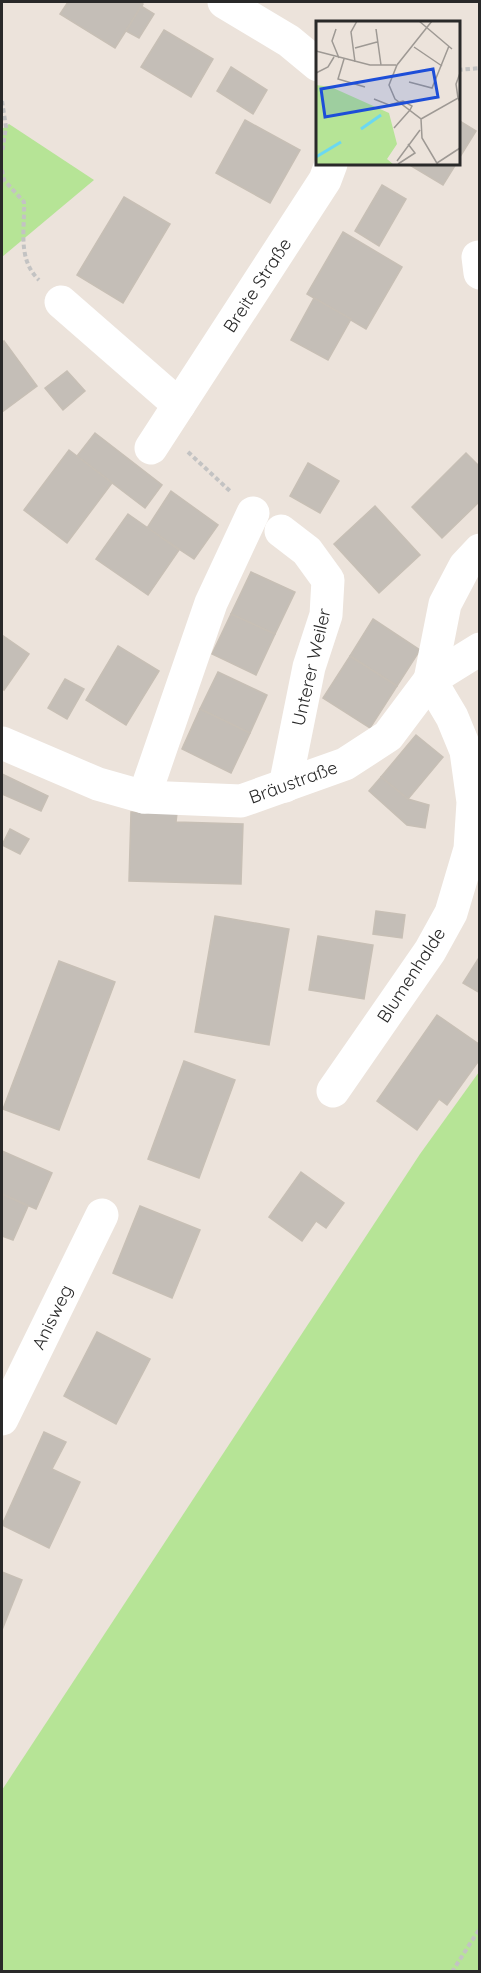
<svg xmlns="http://www.w3.org/2000/svg" width="481" height="1973" font-family="Quicksand,sans-serif">
<rect width="100%" height="100%" fill="#ece3db"/>
<g fill="#b6e496">
<path d="M9,124L94,180L2,257V129Z"/>
<path d="M479,1072V1971H2V1790L420,1154Z"/>
</g>
<g fill="#c4beb7" stroke="#c7bfb5" stroke-width="1.5">
<path d="M68,2H139L143,4L115,48L60,14Z"/>
<path d="M141,6L154,14L139,38L126,31Z"/>
<path d="M164,30L213,59L191,97L141,67Z"/>
<path d="M231,67L267,90L253,114L217,91Z"/>
<path d="M245,120L300,150L270,203L216,173Z"/>
<path d="M458,120L476,131L458,160Z"/>
<path d="M408,164H456L443,185Z"/>
<path d="M382,185L406,199L379,246L355,231Z"/>
<path d="M124,197L170,224L123,303L77,275Z"/>
<path d="M343,232L402,267L366,329L307,294Z"/>
<path d="M314,298L351,319L328,360L291,340Z"/>
<path d="M4,341L37,386L2,412V343Z"/>
<path d="M67,371L85,391L63,410L45,388Z"/>
<path d="M95,433L162,485L145,508L77,456Z"/>
<path d="M69,450L112,483L67,543L24,510Z"/>
<path d="M466,453L480,467V501L442,538L412,507Z"/>
<path d="M308,463L339,481L320,513L290,496Z"/>
<path d="M171,491L218,525L194,559L147,528Z"/>
<path d="M375,506L420,555L379,593L334,544Z"/>
<path d="M128,514L179,550L148,595L96,559Z"/>
<path d="M251,572L295,592L275,634L231,614Z"/>
<path d="M231,614L275,634L256,675L212,654Z"/>
<path d="M373,619L420,650L397,686L350,656Z"/>
<path d="M2,635L29,654L4,690L2,688Z"/>
<path d="M118,646L159,671L126,725L86,700Z"/>
<path d="M350,656L397,686L370,728L323,698Z"/>
<path d="M218,672L267,695L250,733L200,709Z"/>
<path d="M65,679L84,689L67,719L48,708Z"/>
<path d="M200,709L250,733L231,773L182,749Z"/>
<path d="M416,735L443,757L408,799L381,777Z"/>
<path d="M2,774L48,796L41,811L2,794Z"/>
<path d="M381,777L408,799L429,805L425,828L407,825L369,791Z"/>
<path d="M131,812L177,813L176,822L243,824L241,884L129,881Z"/>
<path d="M10,829L29,839L20,854L2,845Z"/>
<path d="M376,911L405,915L402,938L373,934Z"/>
<path d="M215,916L289,929L269,1045L195,1032Z"/>
<path d="M318,936L373,945L364,999L309,990Z"/>
<path d="M480,956V993L463,983Z"/>
<path d="M59,961L115,982L59,1130L3,1109Z"/>
<path d="M437,1015L480,1045V1059L447,1105L439,1099L417,1130L377,1101Z"/>
<path d="M184,1061L235,1080L199,1178L148,1159Z"/>
<path d="M2,1151L52,1173L36,1209L2,1194Z"/>
<path d="M301,1172L344,1203L326,1228L316,1221L302,1241L269,1217Z"/>
<path d="M2,1194L28,1206L13,1240L2,1236Z"/>
<path d="M140,1206L200,1230L172,1298L113,1273Z"/>
<path d="M97,1332L150,1359L116,1424L64,1396Z"/>
<path d="M44,1432L66,1442L52,1469L80,1482L49,1548L2,1525Z"/>
<path d="M2,1572L22,1580L2,1630Z"/>
</g>
<g fill="none" stroke-linecap="round" stroke-linejoin="round">
<g stroke="#c3c3c3" stroke-width="4" stroke-dasharray="4.5 3" stroke-linecap="butt">
<path d="M458,70L480,68"/>
<path d="M2,101L6,127L2,153"/>
<path d="M2,170L4,180L24,202C25,230 17,259 39,280"/>
<path d="M188,452L231,492"/>
<path d="M452,1972L480,1928"/>
</g>
<g stroke="#fff" stroke-width="33">
<path d="M224,2L289,41L318,65"/>
<path d="M478,257L480,273"/>
<path d="M61,302L179,405"/>
<path d="M151,448L325,180L331,164"/>
<path d="M281,531L307,551L328,580L326,615L309,667L285,786"/>
<path d="M2,743L98,784L144,797L241,801L345,764L388,736L430,680L480,649"/>
<path d="M144,797L211,603L253,513"/>
<path d="M333,1091L430,951L451,913L470,849L473,802L466,751L452,717L430,680L445,604L465,566L480,550"/>
<path d="M2,1419L102,1215"/>
</g>
</g>
<g text-anchor="middle" dominant-baseline="central" stroke-width="6" stroke-linejoin="round" paint-order="stroke">
<g font-size="18" fill="#292929" stroke="#fff">
<text transform="translate(257 285) rotate(-57)">Breite Straße</text>
<text transform="translate(311 667) rotate(-77)">Unterer Weiler</text>
<text transform="translate(293 782) rotate(-20)">Bräustraße</text>
<text transform="translate(411 975) rotate(-57)">Blumenhalde</text>
<text transform="translate(52 1317) rotate(-64)">Anisweg</text>
</g>
</g>
<g transform="translate(316 21)">
<rect width="144" height="144" fill="#ece3db"/>
<path d="M0,64L15,66L73,92L81,123L71,138L78,144H0Z" fill="#b6e496"/>
<path fill="none" stroke="#6bd8f1" stroke-width="3" d="M45,108L65,94M0,136L25,121"/>
<path fill="none" stroke="#9e9994" stroke-width="1.5" d="M103,0L136,28M116,0L81,44L73,64L79,78L105,98L106,117L122,144M20,8L16,20L23,37M60,8L65,44M98,26L126,45M39,27L61,21M0,30L54,44H80M28,38L22,58L49,66M39,41L35,11L41,0M0,52L12,46L18,36M93,61L116,67L133,25M142,77L140,63L144,52M58,78L73,84L87,80L96,85L94,89M105,98L142,77L144,81M78,107L94,89M81,140L104,109M121,142L144,127M82,143L99,132L92,123"/>
<path fill="#1d4ed8" fill-opacity="0.15" stroke="#1d4ed8" stroke-width="3" d="M117,48L122,76L9,96L5,68Z"/>
<rect width="144" height="144" fill="none" stroke="#292929" stroke-width="3"/>
</g>
<rect width="481" height="1973" fill="none" stroke="#292929" stroke-width="6"/>
</svg>
